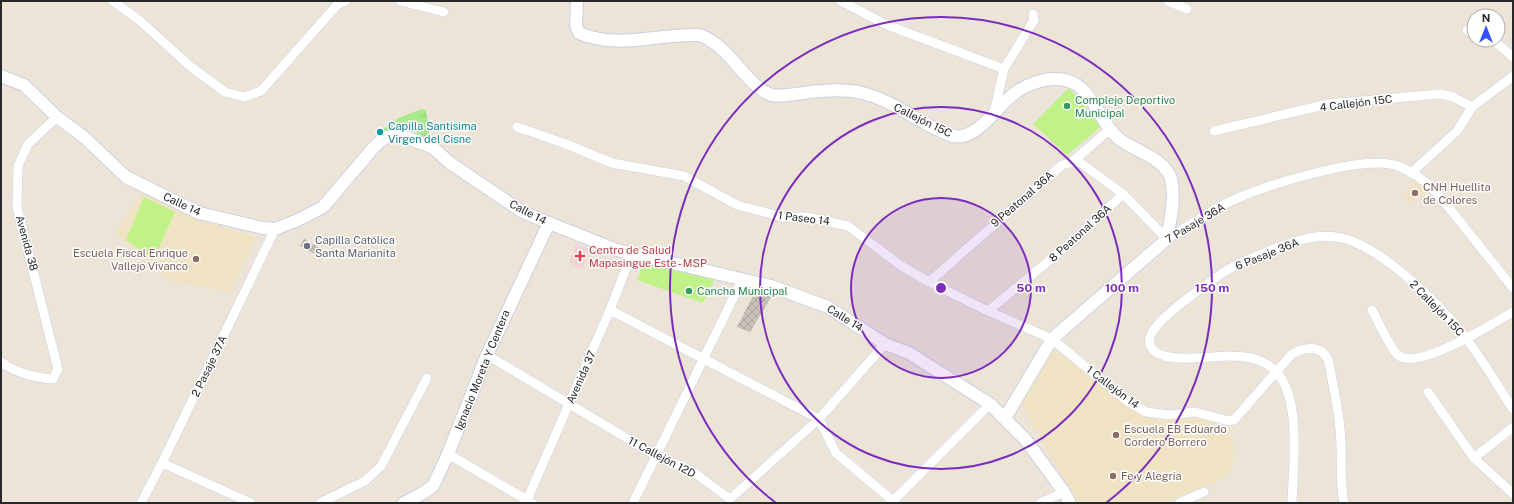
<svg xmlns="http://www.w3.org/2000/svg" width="1514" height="504" font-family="'Public Sans',sans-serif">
<defs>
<pattern id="park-tufts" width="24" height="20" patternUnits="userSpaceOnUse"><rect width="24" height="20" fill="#a9e98d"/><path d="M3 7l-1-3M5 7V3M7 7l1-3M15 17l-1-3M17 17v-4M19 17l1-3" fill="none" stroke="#91c87a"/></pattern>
<pattern id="building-cross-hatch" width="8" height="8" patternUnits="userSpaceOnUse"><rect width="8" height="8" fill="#c7c1b7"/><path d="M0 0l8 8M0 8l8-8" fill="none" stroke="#aba69d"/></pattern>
</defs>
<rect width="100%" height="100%" fill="#ece4d7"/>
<g fill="#f0e3c4">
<path d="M1415,179L1428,190L1413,203L1403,196Z"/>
<path d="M142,192L188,216L256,237L230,292L171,281L115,233Z"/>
<path d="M1051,348L1146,417L1189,416L1206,419L1219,424L1229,435L1234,446L1232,470L1220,480L1162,503H1076L1021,402Z"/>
</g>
<path fill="#f4d3d3" d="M576,244L591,250L582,269L569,263Z"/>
<path fill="url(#park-tufts)" d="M421,109L426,110L430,137L429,139L405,128L385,133L382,130L399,118Z"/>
<g fill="#c1f287">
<path d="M1069,88L1102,126L1067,155L1033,124Z"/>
<path d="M144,197L175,212L154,259L126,240Z"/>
<path d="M644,262L714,280L703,303L637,280Z"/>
</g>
<g fill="url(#building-cross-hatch)">
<path d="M304,239L320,248L316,255L300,246Z"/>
<path d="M757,288L773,294L750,332L737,327Z"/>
</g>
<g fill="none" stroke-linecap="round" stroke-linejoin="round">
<g stroke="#ccd0e3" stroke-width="10">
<g id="minor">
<path d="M113,1L139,20L191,67L225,92L244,97L261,91L337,5L346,1"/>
<path d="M400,1L444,12"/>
<path d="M841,1L887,25L1004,69"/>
<path d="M1168,1L1187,9"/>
<path d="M1467,30L1474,33"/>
<path d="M1493,40L1513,57"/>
<path d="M994,113L1004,69L1034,20L1033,14"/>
<path d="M517,127L566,144L612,163L684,176L737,205L782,217H808L848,226L900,265L929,282L988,311L1052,339L1127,401L1146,412L1168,415L1195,412L1229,421L1234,420L1291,355C1303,347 1321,344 1328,360C1331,367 1331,377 1333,384C1336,399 1339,414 1340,430C1343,454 1339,478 1344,503"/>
<path d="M1214,131L1328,104L1440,94L1453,97L1472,107"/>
<path d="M1072,162L1109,130"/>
<path d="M1411,173L1457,131L1472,107L1513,76"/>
<path d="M929,282L1062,165L1072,162L1081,163L1123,194"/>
<path d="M610,310L819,419L836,453L893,501"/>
<path d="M1372,310C1378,321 1390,348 1398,355C1417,372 1494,323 1513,312"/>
<path d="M988,311L1073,241L1123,194L1167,239C1189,226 1215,207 1238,198C1271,184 1365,154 1398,166C1413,172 1427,182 1438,194L1513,288"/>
<path d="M487,355L655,455L692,471L730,499L819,419L885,344"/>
<path d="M1,362C16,373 35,378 53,379L58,369L17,207L18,166L28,144L57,117"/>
<path d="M1428,392L1474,458L1513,494"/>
<path d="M448,454L532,503"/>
<path d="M1474,458L1513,427"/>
<path d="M162,463L251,503"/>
<path d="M527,500L610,310L632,253"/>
<path d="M141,503L162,463L275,229"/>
<path d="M320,503L365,481L381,466L427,378"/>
<path d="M633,503L743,278"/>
<path d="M891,503L990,404"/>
<path d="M1040,503L1064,492"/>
<path d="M1179,503L1204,492"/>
<path d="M1292,503C1293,466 1304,386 1268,365C1256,357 1242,356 1228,356C1212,356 1144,368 1150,337C1154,320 1202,288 1217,277C1232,265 1253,258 1271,250C1291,242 1314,234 1336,237C1378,242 1443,307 1467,340C1484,361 1497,386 1513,409"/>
</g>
</g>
<g stroke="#ccd0e3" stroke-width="14">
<g id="tertiary">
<path d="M577,1L576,25L579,33C618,50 659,33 699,35C729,44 745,85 771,95C779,98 811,91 821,91C834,90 850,90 862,93C895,101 920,124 950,135C978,145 999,100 1021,89C1029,84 1044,79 1054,79C1094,77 1096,124 1122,141C1138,152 1165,159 1171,179C1176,198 1170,220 1167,239L1052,339L1005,418"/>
<path d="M1,76L24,85L57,117L84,137L126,177L199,213L263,228L275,229L298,220L323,207L375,146L384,138L399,135L432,147L450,163L521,211L549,223L617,250L771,286L828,307L885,344L909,353L990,404L1025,439L1064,492L1070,503"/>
<path d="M404,503L423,493L433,486L448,454L487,355L549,223"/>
</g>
</g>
<use href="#minor" stroke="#fff" stroke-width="9"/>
<use href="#tertiary" stroke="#fff" stroke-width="12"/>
</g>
<circle cx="941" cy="288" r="90" fill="#7b2cbf" fill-opacity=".12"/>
<g fill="none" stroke="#7b2cbf" stroke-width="2">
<circle cx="941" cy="288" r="90"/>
<circle cx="941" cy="288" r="181"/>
<path d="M776 503A271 271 0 1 1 1106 503"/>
</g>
<g fill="#2e9e5b" stroke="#fff" stroke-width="1.5">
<circle cx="1067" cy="106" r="4"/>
<circle cx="689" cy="291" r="4"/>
</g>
<circle fill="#0f9aa8" stroke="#fff" stroke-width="1.5" cx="380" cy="132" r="4"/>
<g fill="#8d6e63" stroke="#fff" stroke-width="1.5">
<circle cx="1415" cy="193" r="4"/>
<circle cx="196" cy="259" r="4"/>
<circle cx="1116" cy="435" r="4"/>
<circle cx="1113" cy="476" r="4"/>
</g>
<circle fill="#6b7280" stroke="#fff" stroke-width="1.5" cx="307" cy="246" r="4"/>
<path fill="#e0444e" stroke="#fff" stroke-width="1.5" d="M578 250h4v4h4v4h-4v4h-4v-4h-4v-4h4z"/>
<g text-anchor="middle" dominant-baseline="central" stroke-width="3" stroke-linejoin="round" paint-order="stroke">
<g font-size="11" fill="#27864d" stroke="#fff" text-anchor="start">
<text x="1075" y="100">Complejo Deportivo<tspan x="1075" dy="13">Municipal</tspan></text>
<text x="697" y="291">Cancha Municipal</text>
</g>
<g font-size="11" fill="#282828" stroke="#fff">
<text transform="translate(1356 103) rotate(-7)">4 Callejón 15C</text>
<text transform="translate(923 120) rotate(26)">Callejón 15C</text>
<text transform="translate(1022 199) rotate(-41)">9 Peatonal 36A</text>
<text transform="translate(182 204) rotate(25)">Calle 14</text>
<text transform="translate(528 212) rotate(28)">Calle 14</text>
<text transform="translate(804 218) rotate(7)">1 Paseo 14</text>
<text transform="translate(1195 223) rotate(-31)">7 Pasaje 36A</text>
<text transform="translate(1080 233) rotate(-42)">8 Peatonal 36A</text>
<text transform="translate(27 243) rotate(75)">Avenida 38</text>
<text transform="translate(1267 254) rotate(-22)">6 Pasaje 36A</text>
<text transform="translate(1437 308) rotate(46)">2 Callejón 15C</text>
<text transform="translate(845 318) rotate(32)">Calle 14</text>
<text transform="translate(209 366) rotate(-64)">2 Pasaje 37A</text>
<text transform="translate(482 370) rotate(-68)">Ignacio Moreta Y Centera</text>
<text transform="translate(581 377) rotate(-66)">Avenida 37</text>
<text transform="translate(1113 387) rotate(37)">1 Callejón 14</text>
<text transform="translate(662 457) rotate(28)">11 Callejón 12D</text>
</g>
<g font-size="11" fill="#0d838f" stroke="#fff" text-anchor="start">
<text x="388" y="126">Capilla Santisima<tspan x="388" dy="13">Virgen del Cisne</tspan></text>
</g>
<g font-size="11" fill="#785e54" stroke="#fff" text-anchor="start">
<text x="1423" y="187">CNH Huellita<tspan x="1423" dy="13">de Colores</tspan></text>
<text x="188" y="253" text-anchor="end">Escuela Fiscal Enrique<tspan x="188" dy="13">Vallejo Vivanco</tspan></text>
<text x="1124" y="429">Escuela EB Eduardo<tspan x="1124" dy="13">Cordero Borrero</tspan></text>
<text x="1121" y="476">Fe y Alegria</text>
</g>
<g font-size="11" fill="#5b616d" stroke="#fff" text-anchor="start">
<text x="315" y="240">Capilla Católica<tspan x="315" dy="13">Santa Marianita</tspan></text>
</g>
<g font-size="11" fill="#be3a42" stroke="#fff" text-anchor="start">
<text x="589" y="250">Centro de Salud<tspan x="589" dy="13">Mapasingue Este - MSP</tspan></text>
</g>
</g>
<circle cx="941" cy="288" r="6" fill="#7b2cbf" stroke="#fff" stroke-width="2"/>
<g font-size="12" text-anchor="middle" font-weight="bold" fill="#7b2cbf" stroke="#fff" stroke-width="3" stroke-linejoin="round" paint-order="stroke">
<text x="1031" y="292">50 m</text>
<text x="1122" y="292">100 m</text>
<text x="1212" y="292">150 m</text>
</g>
<rect width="1514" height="504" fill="none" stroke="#282828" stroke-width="4"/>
<g transform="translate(1486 28)"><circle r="19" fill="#ffffff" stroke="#a9a9a9"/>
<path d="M0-3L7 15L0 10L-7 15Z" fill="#3150ff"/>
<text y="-6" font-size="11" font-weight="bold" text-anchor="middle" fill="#282828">N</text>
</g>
</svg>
